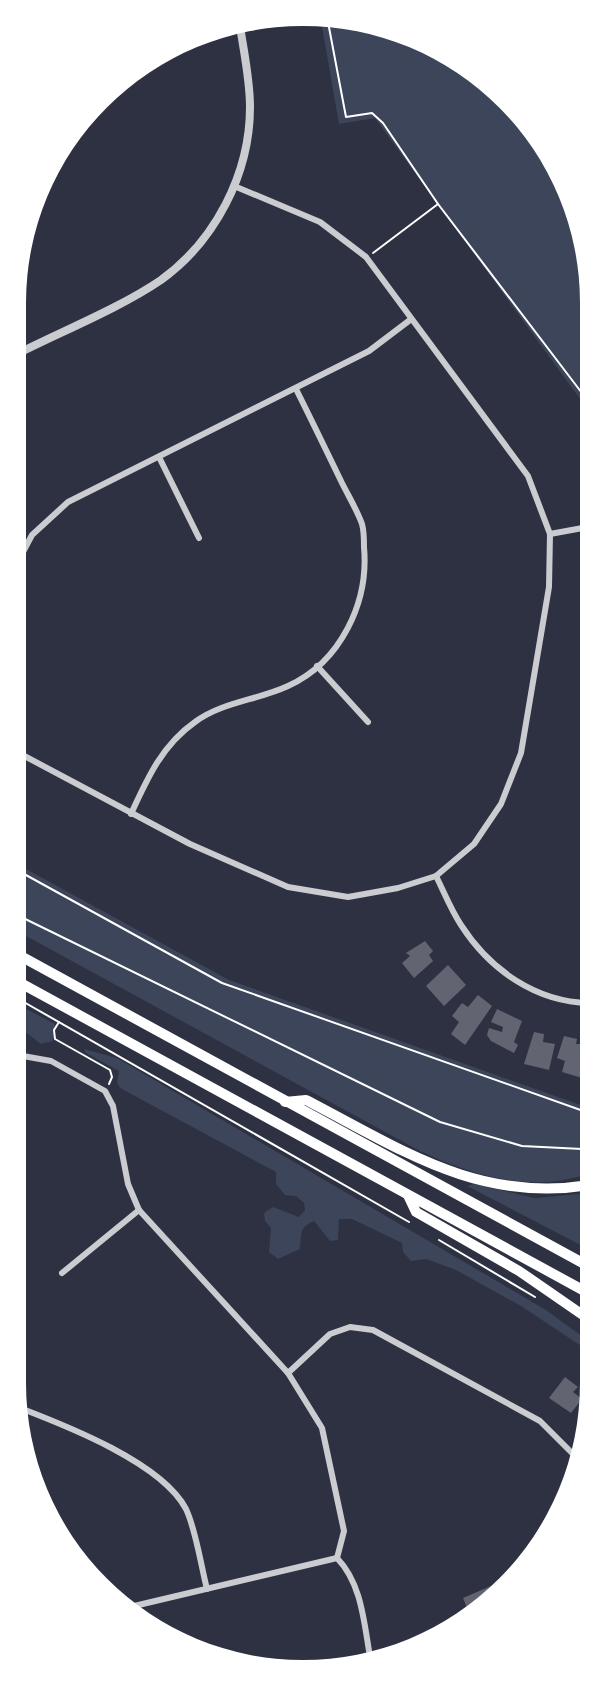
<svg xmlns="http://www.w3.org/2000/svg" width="605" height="1686" font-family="Inter,sans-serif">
<rect width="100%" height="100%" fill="#2d3142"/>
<g fill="#3c4559">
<path d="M321,21L377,25L447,54L518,113L560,176L587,265L588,410L375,118L339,124Z"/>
<path d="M15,863L229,980L589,1108L590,1173C531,1194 474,1176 420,1151L15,930Z"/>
<path d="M15,1003L55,1024L53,1041L41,1044L15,1024Z"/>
<path d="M84,1049L117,1058L546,1310L590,1342V1352L521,1306L456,1270L426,1259L411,1261L403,1252L402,1243L352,1219H339L338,1240L330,1241L314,1221C298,1228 302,1234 300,1249L278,1259L269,1252L271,1228L265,1221L264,1213L273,1207L299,1217L305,1210L304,1203L296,1196L285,1195L276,1184V1172L120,1088L117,1083L119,1071L86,1053Z"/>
<path d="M474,1184L535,1198L590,1193V1250L467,1186Z"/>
</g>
<g fill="#626471">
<path d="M425,941L433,951L429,955L433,961L414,978L402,963L410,956L406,953Z"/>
<path d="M448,965L466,985L444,1006L426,986Z"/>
<path d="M478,995L492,1006L465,1045L451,1034L459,1022L452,1016L462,1003L468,1007Z"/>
<path d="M497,1009L522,1021L514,1042L518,1045L514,1053L491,1041L487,1035L489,1028L502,1032L503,1027L491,1022Z"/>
<path d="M534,1032L544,1034L543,1042L555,1044L549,1070L524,1064Z"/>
<path d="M564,1036L577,1039L576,1044H582L584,1037H589V1080L562,1072L565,1061L557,1058Z"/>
<path d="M565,1377L578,1387L573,1392L582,1399L571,1413L549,1398Z"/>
<path d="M505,1580L470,1615L463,1598Z"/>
</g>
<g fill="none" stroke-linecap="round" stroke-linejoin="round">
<g stroke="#fff" stroke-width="2">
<path d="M328,22L346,117L372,113L383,123L438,204L588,401"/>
<path d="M373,253L438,204"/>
<path d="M15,869L222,983L589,1113"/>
<path d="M15,914L440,1122L522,1146L582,1149L589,1147"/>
<path d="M15,997L409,1222"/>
<path d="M59,1022L54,1030L55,1039L110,1070L112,1077L109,1084"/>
<path d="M439,1240L535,1297"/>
<path d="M584,1331L590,1335"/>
</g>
<g stroke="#caccd0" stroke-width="6">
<path d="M64,148L82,121"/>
<path d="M159,457L199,538"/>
<path d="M550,534L588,527"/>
<path d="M15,567L32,535L68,502L369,351L410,320"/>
<path d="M317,666L368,722"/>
<path d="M15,751L190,844L288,887L348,897L398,888L436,876L474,844L501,804L521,753L549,587L550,534L528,476L366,257L320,222L234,186"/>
<path d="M131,814C147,779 162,745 195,722C222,702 258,700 288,686C341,662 369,602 364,547C364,540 364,531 362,524C357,510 349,497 342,483C327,452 312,421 296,389"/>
<path d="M436,876C444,892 451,910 461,925C490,970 536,1002 589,1003"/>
<path d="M15,1046L23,1056L51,1061L105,1091L113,1106L128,1184L139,1210L288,1373L322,1428L344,1531L337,1558C363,1585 364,1626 371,1662"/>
<path d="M15,1071L23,1056"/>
<path d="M62,1273L139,1210"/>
<path d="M288,1373L330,1334L350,1327L373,1330L540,1421L579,1460"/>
<path d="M20,1408C67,1426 162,1463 186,1509C196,1530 201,1566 207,1589"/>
<path d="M130,1607L337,1558"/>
</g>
<path stroke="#caccd0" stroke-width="8" d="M15,355C60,332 120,308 161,280C215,241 250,174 250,107C250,80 244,53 240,26"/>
<g stroke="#fff" stroke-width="10">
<path d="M15,953L590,1267"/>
<path d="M15,980L590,1294"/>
<path d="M285,1102L306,1100C401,1149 477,1203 590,1185"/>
<path d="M408,1195L416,1212L519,1271L590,1320"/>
</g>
</g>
<path d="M0 0H605V1686H0ZM303 26H303A277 277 0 0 1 580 303V1383A277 277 0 0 1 303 1660H303A277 277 0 0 1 26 1383V303A277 277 0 0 1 303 26Z" fill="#fff" fill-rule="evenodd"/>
</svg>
